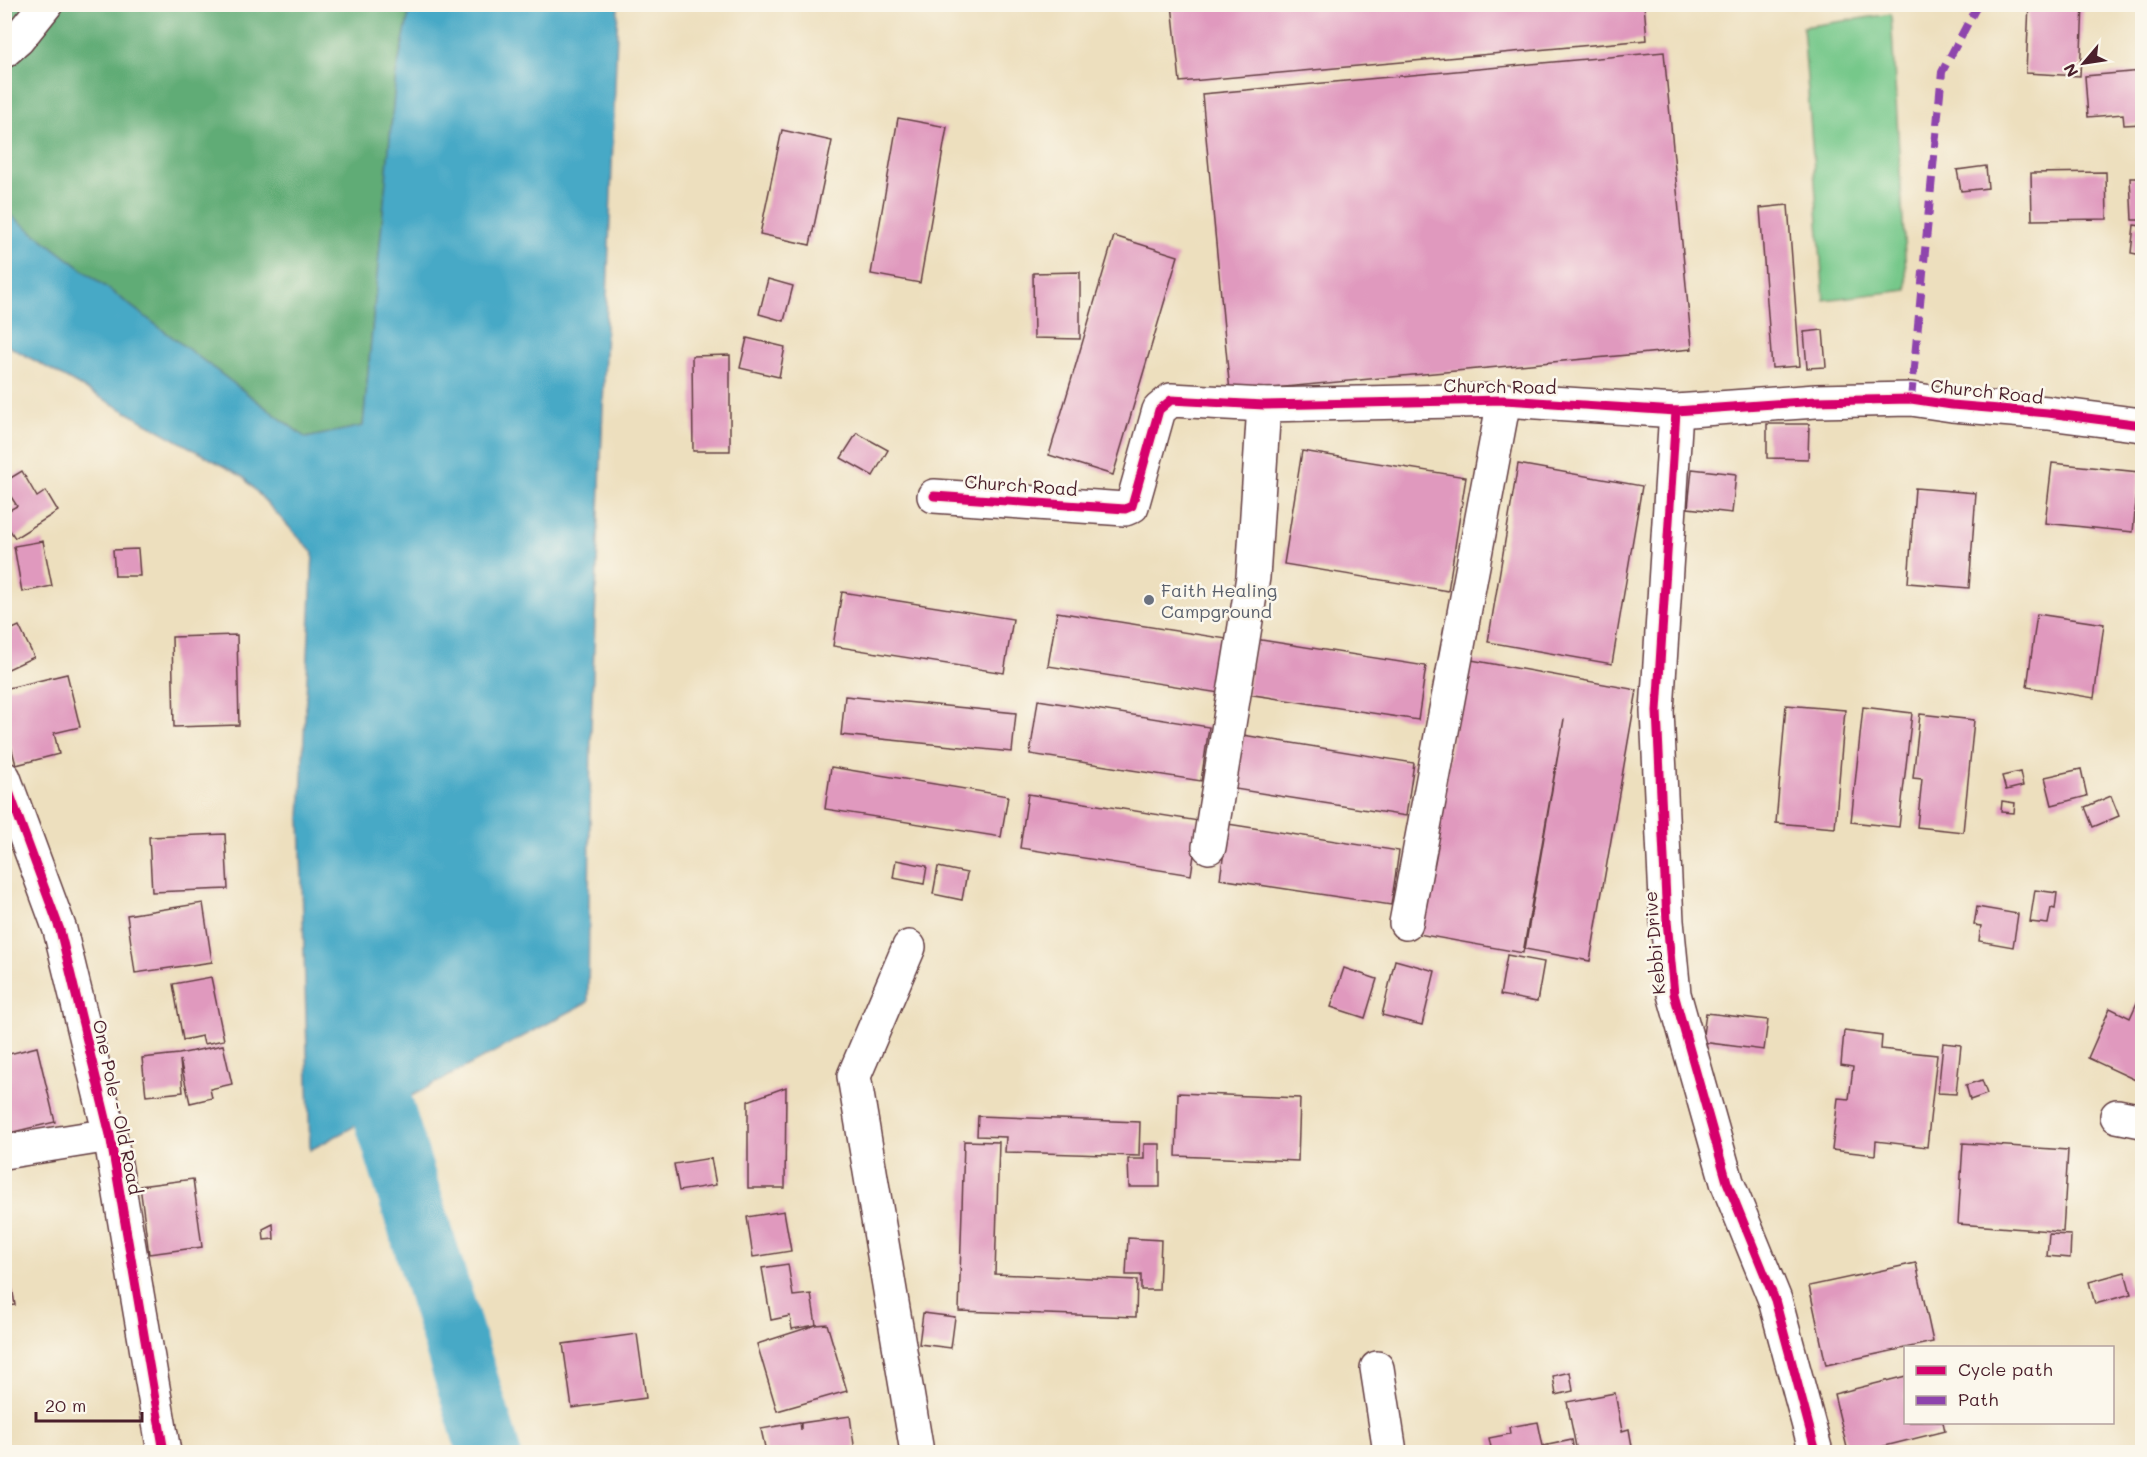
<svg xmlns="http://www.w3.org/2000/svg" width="2147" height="1457" font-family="Mali,sans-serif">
<rect width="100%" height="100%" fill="#fbf7ec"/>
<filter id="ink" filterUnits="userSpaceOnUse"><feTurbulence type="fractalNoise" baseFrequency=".0167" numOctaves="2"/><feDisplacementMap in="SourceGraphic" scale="12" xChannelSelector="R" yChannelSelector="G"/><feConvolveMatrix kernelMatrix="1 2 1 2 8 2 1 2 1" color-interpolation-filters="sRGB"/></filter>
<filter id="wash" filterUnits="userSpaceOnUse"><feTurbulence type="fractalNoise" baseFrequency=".008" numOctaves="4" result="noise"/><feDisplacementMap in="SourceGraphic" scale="24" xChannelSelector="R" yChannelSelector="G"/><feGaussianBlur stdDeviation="1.35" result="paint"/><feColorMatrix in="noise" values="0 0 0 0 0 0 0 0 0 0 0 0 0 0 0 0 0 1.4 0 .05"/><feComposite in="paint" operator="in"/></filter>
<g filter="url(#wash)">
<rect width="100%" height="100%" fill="#eddfbe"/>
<path fill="#76c88a" stroke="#60745a" stroke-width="1.5" d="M1891,14L1907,290L1824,300L1803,27Z"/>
<path fill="#60ac76" stroke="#556650" stroke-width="1.5" d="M4,5H411L396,74L363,426L306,438L5,211Z"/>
<path fill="#46a9c6" stroke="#486478" stroke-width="1.5" d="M411,5H618L591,728L588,1002L310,1150L300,818L313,553L243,477L5,344V211L306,438L363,426L396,74Z"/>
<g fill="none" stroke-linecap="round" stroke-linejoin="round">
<path stroke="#46a9c6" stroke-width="63" d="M358,1029L489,1452"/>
</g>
<g id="blocks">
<g fill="#e099be">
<path d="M1172,4H1644L1647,40L1180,82Z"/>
<path d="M2029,4H2083L2080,76L2026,73Z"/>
<path d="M1664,52L1692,349L1230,392L1202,94Z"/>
<path d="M2142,71V124L2124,125L2123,114L2088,117L2085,76Z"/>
<path d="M898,118L947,127L920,283L871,274Z"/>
<path d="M782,130L832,141L810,245L760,234Z"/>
<path d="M1986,166L1988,188L1961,191L1957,170Z"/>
<path d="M2106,172L2107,219L2032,220L2031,173Z"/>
<path d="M2130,178H2142V220H2132Z"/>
<path d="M1788,205L1800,366L1772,368L1760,208Z"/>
<path d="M2134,225L2142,226V255L2131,253Z"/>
<path d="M1114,236L1178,256L1113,475L1049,455Z"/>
<path d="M1080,272V339L1034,338L1033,273Z"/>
<path d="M768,279L793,286L784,321L759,314Z"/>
<path d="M1823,330L1826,367L1807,368L1804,332Z"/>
<path d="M747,338L785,347L779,377L740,368Z"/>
<path d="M730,355V451H693L692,356Z"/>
<path d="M1767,424H1809L1808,459L1767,458Z"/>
<path d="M857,433L888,450L873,476L841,458Z"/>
<path d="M1302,451L1466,477L1448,591L1284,564Z"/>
<path d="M2052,463L2139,472L2133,532L2045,523Z"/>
<path d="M1518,464L1642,486L1612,664L1488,642Z"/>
<path d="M1692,469L1736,474L1732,513L1688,508Z"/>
<path d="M22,471L37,497L46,491L58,511L15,538L4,521V513L17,506L4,486V482Z"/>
<path d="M1915,488L1976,493L1969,588L1908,583Z"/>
<path d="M43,541L52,586L22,592L14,546Z"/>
<path d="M138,549L140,576H115L113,550Z"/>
<path d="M842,592L1013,619L1004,673L833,646Z"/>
<path d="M1057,612L1227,639L1219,693L1048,666Z"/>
<path d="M2037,614L2104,624L2094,698L2027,687Z"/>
<path d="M19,626L34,657L4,671V633Z"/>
<path d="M237,635L239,725L174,727L172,637Z"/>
<path d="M1255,639L1426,666L1418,720L1247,694Z"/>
<path d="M1466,659L1637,690L1590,961L1525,949L1564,719L1523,953L1418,934Z"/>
<path d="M67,674L80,727L54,733L59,754L16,765L4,720V689Z"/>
<path d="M845,696L1016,713L1012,752L841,735Z"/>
<path d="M1038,700L1209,727L1201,781L1030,754Z"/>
<path d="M1786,705L1845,710L1835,828L1776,823Z"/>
<path d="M1863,707L1912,713L1899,827L1851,822Z"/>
<path d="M1920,714L1974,720L1963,832L1917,827L1922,779L1913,778Z"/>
<path d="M1243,735L1414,763L1406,816L1235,789Z"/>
<path d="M831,767L1008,796L1001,837L825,809Z"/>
<path d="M2081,769L2087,796L2052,805L2045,777Z"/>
<path d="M2020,772L2023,786L2006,790L2002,776Z"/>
<path d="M1028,794L1199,821L1191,875L1020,848Z"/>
<path d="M2111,796L2119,816L2093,827L2085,807Z"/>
<path d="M2002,801L2015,803L2014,813L2001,812Z"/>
<path d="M1228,824L1399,851L1391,905L1220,879Z"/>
<path d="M225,834L228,889L152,892L149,837Z"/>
<path d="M896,860L927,866L924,884L893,878Z"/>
<path d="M938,867L967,873L962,900L933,894Z"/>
<path d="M2035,890L2057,893L2055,909L2051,908L2048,924L2030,922Z"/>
<path d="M203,903L212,962L135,973L127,915Z"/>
<path d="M1977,907L2018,914L2013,947L1979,941L1981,926L1974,925Z"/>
<path d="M1507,955L1544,962L1537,1002L1500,995Z"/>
<path d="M1395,960L1435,971L1422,1025L1382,1015Z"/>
<path d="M1344,968L1377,979L1365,1018L1331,1007Z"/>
<path d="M211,977L224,1040L204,1044L202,1036L183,1040L173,984Z"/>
<path d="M2140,996L2142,997V1083L2088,1058L2110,1008L2130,1018Z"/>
<path d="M1706,1013L1768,1020L1764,1050L1702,1042Z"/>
<path d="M1844,1031L1882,1036L1881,1049L1937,1055L1927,1147L1876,1141L1875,1155L1832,1150L1838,1098L1849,1099L1853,1067L1841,1065Z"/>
<path d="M1943,1043L1961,1045L1956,1094L1938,1093Z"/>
<path d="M223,1045L232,1084L210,1089L212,1098L190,1103L180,1060L183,1092L146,1096L142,1058L179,1054Z"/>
<path d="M37,1047L55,1122L5,1134V1055Z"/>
<path d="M1982,1080L1987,1094L1970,1100L1966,1085Z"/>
<path d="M786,1087L785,1188H748V1101Z"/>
<path d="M1178,1093L1300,1098L1298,1161L1176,1156Z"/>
<path d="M978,1116L1140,1122L1139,1156L1005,1152L1006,1137L977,1136Z"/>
<path d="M964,1141L999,1142L995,1274L1137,1280L1136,1317L959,1311Z"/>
<path d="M1963,1143L2068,1150L2063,1232L1958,1224Z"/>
<path d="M1144,1144H1160V1187H1129L1128,1159H1144Z"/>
<path d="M711,1158L716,1185L679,1191L674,1164Z"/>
<path d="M193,1179L202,1247L149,1254L140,1186Z"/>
<path d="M784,1211L791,1251L753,1257L747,1217Z"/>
<path d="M273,1224L274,1239L264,1240L263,1229Z"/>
<path d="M2049,1234L2071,1235L2070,1258L2047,1256Z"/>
<path d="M1128,1238L1161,1240L1159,1290H1141V1275H1126Z"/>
<path d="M4,1239L15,1305L4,1306Z"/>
<path d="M1916,1263L1933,1342L1826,1365L1809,1286Z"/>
<path d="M788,1264L793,1296L811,1294L816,1325L792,1329L790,1316L771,1320L762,1268Z"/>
<path d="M2125,1272L2131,1294L2095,1304L2089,1282Z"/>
<path d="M923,1313L955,1317L951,1348L919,1344Z"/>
<path d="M827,1324L847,1391L777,1411L757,1344L816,1325Z"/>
<path d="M637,1334L646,1398L572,1408L563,1344Z"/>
<path d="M1570,1372L1573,1391L1556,1395L1553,1376Z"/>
<path d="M1906,1376V1422H1943L1945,1431L1861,1452H1848L1834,1394Z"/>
<path d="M1615,1393L1622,1431L1629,1429L1633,1452H1577L1567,1402Z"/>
<path d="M850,1416L855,1452H805L804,1449L785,1452H766L761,1429L800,1422L801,1430V1423Z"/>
<path d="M1538,1422L1543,1446L1572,1440L1574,1452H1492L1489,1438L1510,1434L1509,1427Z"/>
</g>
</g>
</g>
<g filter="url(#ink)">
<use href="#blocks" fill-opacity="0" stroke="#623c41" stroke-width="1.5"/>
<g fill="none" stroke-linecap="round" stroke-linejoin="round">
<g stroke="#623c41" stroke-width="36">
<g id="minor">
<path d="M4,51L18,39L46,4"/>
<path d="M1676,411L1657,711L1667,921L1674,994L1727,1182L1775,1300L1816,1452"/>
<path d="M934,496L1125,509L1132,506L1159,410L1171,400L1264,405L1504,400L1676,411L1816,401L1911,399L1952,405L2048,413L2142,425"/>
<path d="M4,778L60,930L110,1135L164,1452"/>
<path d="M1209,847L1253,577L1264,405"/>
<path d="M1406,923L1504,400"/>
<path d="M909,947L854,1076L917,1452"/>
<path d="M2117,1116L2142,1121"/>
<path d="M4,1152L110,1135"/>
<path d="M1377,1368L1390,1452"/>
</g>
</g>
<use href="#minor" stroke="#fff" stroke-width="33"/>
<path stroke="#8e44ad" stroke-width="8" stroke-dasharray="15 8" stroke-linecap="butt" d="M1911,399L1942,72L1978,4"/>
<g stroke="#fbf7ec" stroke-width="13">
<g id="cycleway">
<path d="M1676,411L1657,711L1667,921L1674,994L1727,1182L1775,1300L1816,1452"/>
<path d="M934,496L1125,509L1132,506L1159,410L1171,400L1264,405L1504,400L1676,411L1816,401L1911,399L1952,405L2048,413L2142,425"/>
<path d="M4,778L60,930L110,1135L164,1452"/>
</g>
</g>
<use href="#cycleway" stroke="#d6006c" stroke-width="9"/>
</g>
</g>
<circle fill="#6b7280" stroke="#fbf7ec" stroke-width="2" cx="1149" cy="600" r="6"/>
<g text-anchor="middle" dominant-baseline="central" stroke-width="5" stroke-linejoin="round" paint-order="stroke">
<g font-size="18" fill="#4a1f2b" stroke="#fbf7ec">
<text transform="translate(1500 386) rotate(1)">Church Road</text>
<text transform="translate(1987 391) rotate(6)">Church Road</text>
<text transform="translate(1021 485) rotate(4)">Church Road</text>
<text transform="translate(1654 943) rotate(-95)">Kebbi Drive</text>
<text transform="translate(118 1107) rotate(78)">One Pole - Old Road</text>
</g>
<g font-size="18" fill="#5b616d" stroke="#fbf7ec" text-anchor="start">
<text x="1161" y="590">Faith Healing<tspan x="1161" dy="21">Campground</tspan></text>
</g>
</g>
<rect width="2147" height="1457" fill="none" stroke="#fbf7ec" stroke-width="24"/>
<rect x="1904" y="1346" width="210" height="78" fill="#fbf7ec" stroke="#b4a19f" stroke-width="1.5"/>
<rect x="1916" y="1366" width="30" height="9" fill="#d6006c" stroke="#b4a19f" stroke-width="1.5"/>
<text x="1958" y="1376" font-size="18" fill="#4a1f2b">Cycle path</text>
<rect x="1916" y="1396" width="30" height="9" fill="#8e44ad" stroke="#b4a19f" stroke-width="1.5"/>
<text x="1958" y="1406" font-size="18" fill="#4a1f2b">Path</text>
<g transform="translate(2084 63) rotate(241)" stroke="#fbf7ec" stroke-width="4.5" paint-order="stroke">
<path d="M0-4.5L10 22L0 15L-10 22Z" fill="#4a1f2b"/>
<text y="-9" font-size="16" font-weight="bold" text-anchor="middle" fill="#4a1f2b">N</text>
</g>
<path d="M36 1412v9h106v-9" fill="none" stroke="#4a1f2b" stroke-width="3"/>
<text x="45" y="1412" font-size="18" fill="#4a1f2b" stroke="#fbf7ec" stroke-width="4.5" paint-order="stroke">20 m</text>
</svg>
